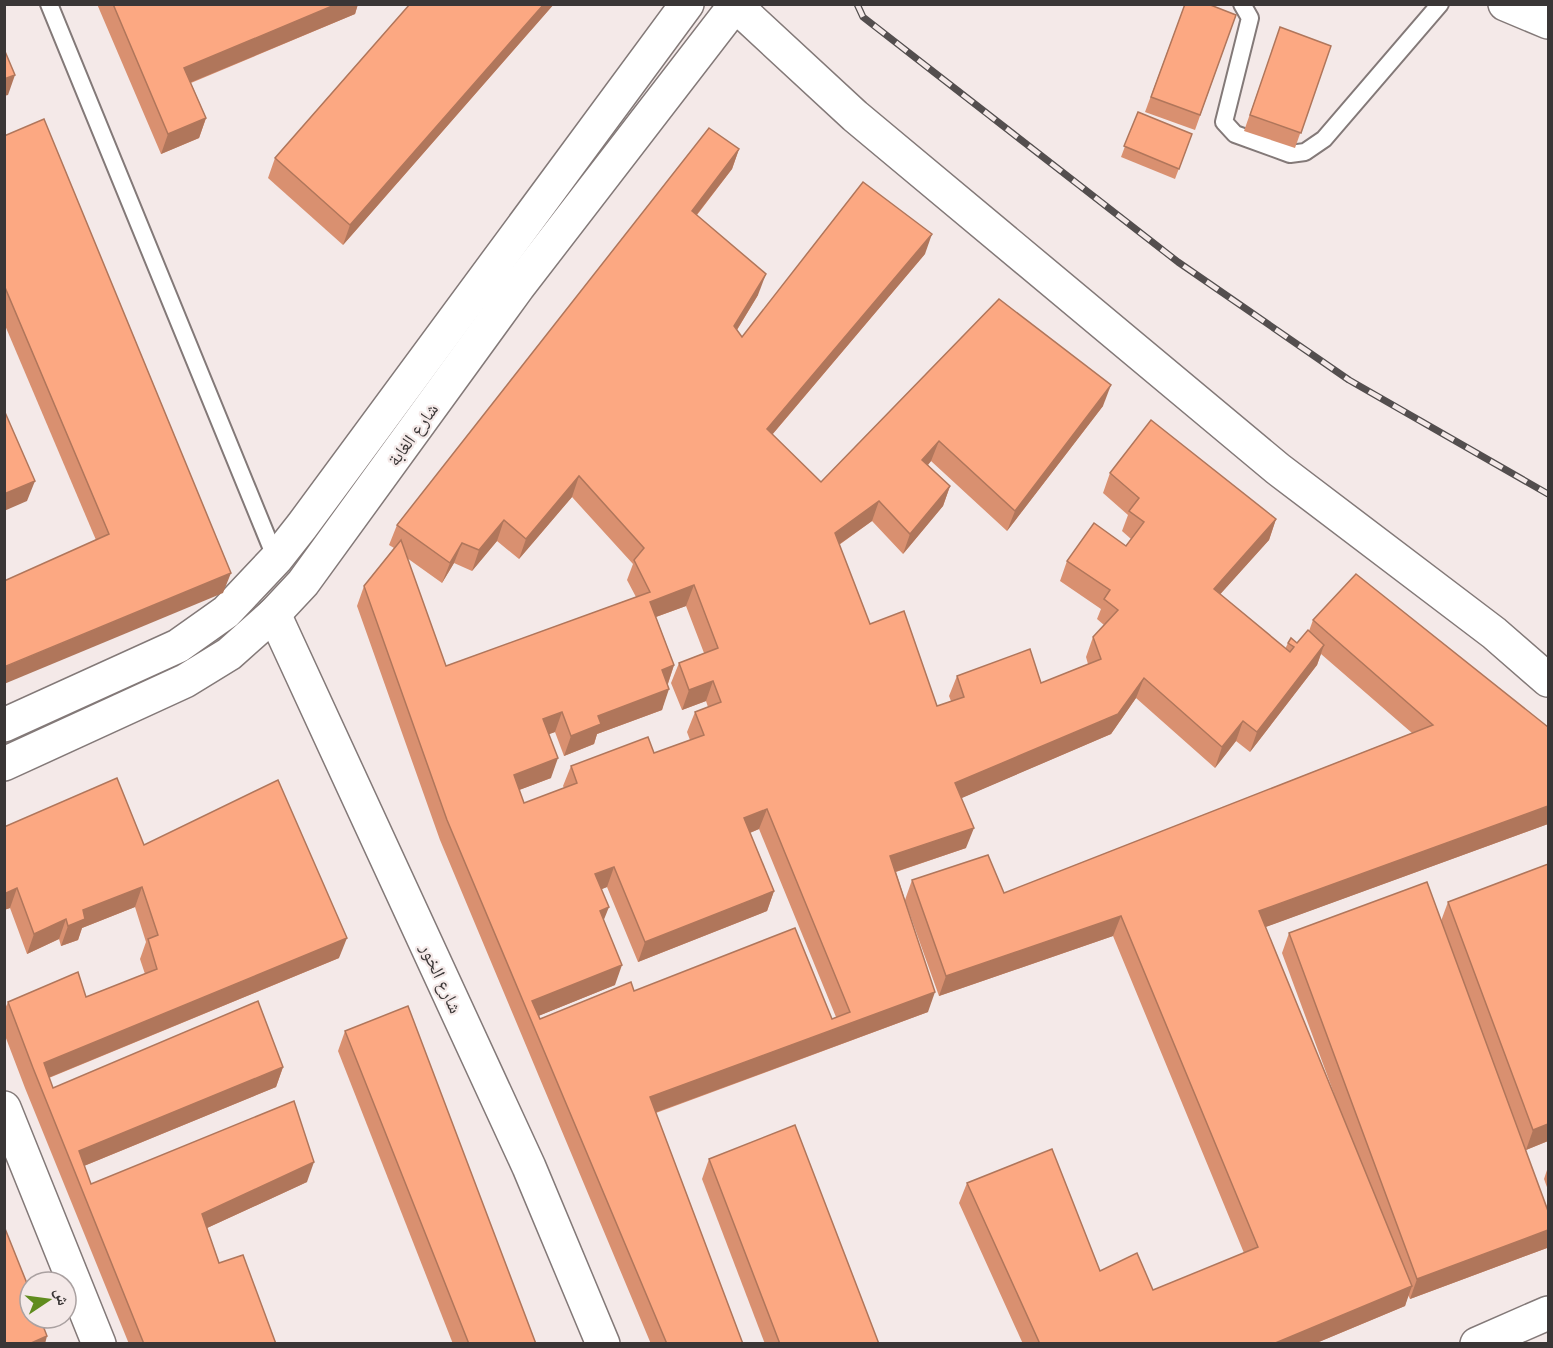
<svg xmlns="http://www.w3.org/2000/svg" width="1553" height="1348" font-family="'Noto Sans','Noto Naskh Arabic',sans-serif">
<rect width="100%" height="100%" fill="#f4e9e8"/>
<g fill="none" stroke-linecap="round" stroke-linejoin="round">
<g stroke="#837978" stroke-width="20">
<g id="service">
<path d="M49,4L276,559"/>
<path d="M1242,4L1250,18L1224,122L1235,134L1290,154L1305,152L1324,139L1440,4"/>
</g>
</g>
<g stroke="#837978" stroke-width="36">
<path id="minor" d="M274,614L529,1167L603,1344"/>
</g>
<g stroke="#837978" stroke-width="36">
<g id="tertiary">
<path d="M734,4L855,116L1278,469L1494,633L1548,680"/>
<path d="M4,1108L99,1344"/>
<path d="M1477,1344L1548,1313"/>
</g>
</g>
<g stroke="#837978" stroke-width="36">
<g id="secondary">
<path d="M1505,4L1548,22"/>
<path d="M4,725L178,646L226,612L276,559L302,526L687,4"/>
<path d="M4,764L185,681L229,654L274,614L303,583L518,287L736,4"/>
</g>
</g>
<use href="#service" stroke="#fff" stroke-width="16"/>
<use href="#minor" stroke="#fff" stroke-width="33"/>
<use href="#tertiary" stroke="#fff" stroke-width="33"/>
<use href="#secondary" stroke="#fff" stroke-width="33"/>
<g stroke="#534e4e" stroke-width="7">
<path id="rail" d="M857,4L863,17L1178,262L1349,380L1548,494"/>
</g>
<use href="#rail" stroke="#f4e9e8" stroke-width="4.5" stroke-dasharray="14" stroke-linecap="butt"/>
</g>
<g fill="#d99070" fill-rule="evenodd">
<path d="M97,4H358L355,14L191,83L206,118L199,138L161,154Z"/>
<path d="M410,4H554L343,245L268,178L275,158Z"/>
<path d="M1185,4L1236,15L1195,130L1145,112Z"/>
<path d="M1280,28L1331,46L1295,148L1244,131Z"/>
<path d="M1138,112L1192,134L1175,179L1121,157Z"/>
<path d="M4,136L223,593L96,540L4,323Z"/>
<path d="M739,149L732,169L697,215L758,295L737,330L742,337L925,254L772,435L821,482L999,299L1103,406L1007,531L931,461L928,465L950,486L943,506L903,554L872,521L839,545L870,624L937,706L951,701L949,696L957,676L1041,683L1088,664L1086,657L1093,637L1104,625L1097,619L1101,609L1060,581L1067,561L1126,546L1131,539L1122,531L1128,515L1103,493L1110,473L1276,519L1269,540L1220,594L1285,649L1288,643H1297L1309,631L1313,620L1548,824L1265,927L1336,1099L1282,953L1289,933L1441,921L1448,902L1548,1141L1526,1150L1547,1248L1410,1299L1408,1295L1405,1306L1314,1344H1023L959,1203L967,1183L1100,1271L1153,1290L1244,1253L1113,936L939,996L905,901L928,1012L656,1113L743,1344H651L440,840L357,606L364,586L394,548L389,545L397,525ZM572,497L633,564L627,580L636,597L446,666L407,558L442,583L454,563L472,571L497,541L519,559ZM686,606L704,653L679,663L671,683L682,710L706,701L708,707L695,712L687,732L690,740L654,753L571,766L563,786L564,788L524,803L519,790L551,778L549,734L555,732L564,756L594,744L597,734L662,710L668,684L674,665L656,617ZM1321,654L1412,733L1004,893L912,880L905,900L896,872L966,848L961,798L1111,734L1136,698L1215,768L1236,741L1250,752L1317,665ZM759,829L836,1017L832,1019L634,991L540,1019L538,1016L615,985L604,920L601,889L607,887L638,962L767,911L774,891L750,833Z"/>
<path d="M4,827L144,845L339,958L49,1078L53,1088L283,1067L276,1087L84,1166L91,1184L307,1182L207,1228L219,1263L276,1344H129L25,1088L4,1033V1011L8,1002L86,997L145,974L140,959L146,942L135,907L82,928L78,940L61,946L59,939L27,954L10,908L4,910Z"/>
<path d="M345,1031L536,1344H453L338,1051Z"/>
<path d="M709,1159L879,1344H765L702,1179Z"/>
<path d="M1548,1167V1190L1544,1179Z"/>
</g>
<g fill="#b0765b">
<path d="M337,4H358L355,14L177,88L184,68Z"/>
<path d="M544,4H554L343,245L350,225Z"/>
<path d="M15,75L8,95L4,96V79Z"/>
<path d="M206,118L199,138L161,154L168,134Z"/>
<path d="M739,149L732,169L684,231L692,211Z"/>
<path d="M932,234L925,254L759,450L767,429Z"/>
<path d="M766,274L758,295L727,346L734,326Z"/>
<path d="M1111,385L1103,406L1007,531L1015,511Z"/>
<path d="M939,441L931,461L915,480L922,460Z"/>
<path d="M579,476L572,497L519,559L526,539Z"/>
<path d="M35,481L27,501L4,511V494Z"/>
<path d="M950,486L943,506L903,554L910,534Z"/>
<path d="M879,501L872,521L827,553L835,533Z"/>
<path d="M1276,519L1269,540L1207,609L1214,589Z"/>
<path d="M504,520L497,541L472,571L479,550Z"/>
<path d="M462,543L454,563L442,583L450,563Z"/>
<path d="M231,573L223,593L4,684V667Z"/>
<path d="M694,585L686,606L642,622L650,602Z"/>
<path d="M1324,645L1317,665L1250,752L1257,732Z"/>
<path d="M674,665L667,686L662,670Z"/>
<path d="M1144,678L1136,698L1111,734L948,804L955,783Z"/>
<path d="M713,681L706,701L682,710L689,690Z"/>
<path d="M669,689L662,710L597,734L594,744L564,756L571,736L598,716Z"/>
<path d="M562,712L555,732L536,739L543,719Z"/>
<path d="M1243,721L1236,741L1215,768L1222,747Z"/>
<path d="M558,758L551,778L506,795L514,775Z"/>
<path d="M1548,806V824L1252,932L1259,911Z"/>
<path d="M767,809L759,829L737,838L744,818Z"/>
<path d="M974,828L966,848L883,876L890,856Z"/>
<path d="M614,867L607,887L588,895L595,874Z"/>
<path d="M142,887L135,907L82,928L78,940L61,946L68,926L83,910Z"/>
<path d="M17,888L10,908L4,910V894Z"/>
<path d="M774,891L767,911L638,962L645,942Z"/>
<path d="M609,907L601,927L600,911Z"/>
<path d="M1121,916L1113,936L939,996L946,976Z"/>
<path d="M66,919L59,939L27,954L34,934Z"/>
<path d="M347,938L339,958L38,1082L44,1063Z"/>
<path d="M622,965L615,985L531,1019L532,1001Z"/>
<path d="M935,992L928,1012L643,1117L650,1097Z"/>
<path d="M283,1067L276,1087L74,1170L79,1151Z"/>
<path d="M1548,1124V1141L1526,1150L1533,1130Z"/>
<path d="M314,1162L307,1182L194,1234L202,1214Z"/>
<path d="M1548,1230V1244L1547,1248L1410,1299L1417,1279Z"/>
<path d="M1412,1286L1405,1306L1314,1344H1273Z"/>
<path d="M47,1336L45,1344H29Z"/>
</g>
<g fill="#fca882" stroke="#b0765b" stroke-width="1.5" fill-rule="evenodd">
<path d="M113,4H337L184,68L206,118L168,134Z"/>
<path d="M410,4H544L350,225L275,158Z"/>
<path d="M1185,4H1208L1236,15L1200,115L1151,97Z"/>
<path d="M1280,27L1331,46L1301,133L1250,115Z"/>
<path d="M4,49L15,75L4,79Z"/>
<path d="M1138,112L1192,134L1179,169L1124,146Z"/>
<path d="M44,119L231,573L4,667V581L109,534L4,285V136Z"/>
<path d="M709,128L739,149L692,211L766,274L734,326L742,337L863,182L932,234L767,429L821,482L999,299L1111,385L1015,511L939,441L922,460L950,486L910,534L879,501L835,533L870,624L904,611L937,706L964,697L957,676L1030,649L1041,683L1101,659L1093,637L1118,610L1104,599L1110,590L1067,561L1094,523L1126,546L1144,522L1129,511L1139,498L1110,473L1151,420L1276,519L1214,589L1290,652L1294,647L1288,643L1291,638L1297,643L1308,630L1324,645L1257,732L1243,721L1222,747L1144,678L1118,714L955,783L974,828L890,856L935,992L650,1097L743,1344H667L447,820L364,586L401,540L446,666L650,592L634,560L644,548L579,476L526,539L504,520L479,550L462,543L450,563L397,525ZM694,585L718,648L679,663L689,690L713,681L721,702L695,712L704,735L654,753L648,737L571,766L577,783L524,803L514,775L558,758L543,719L562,712L571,736L601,724L598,716L669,689L662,670L674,665L650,602ZM767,809L850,1012L832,1019L795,928L634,991L631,982L540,1019L532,1001L622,965L600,911L609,907L595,874L614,867L645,942L774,891L744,818Z"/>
<path d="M4,410L35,481L4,494Z"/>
<path d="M1356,574L1548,727V806L1259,911L1412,1286L1273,1344H1040L967,1183L1052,1149L1100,1271L1137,1253L1153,1290L1258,1247L1121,916L946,976L912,880L988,855L1004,893L1433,725L1313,620Z"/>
<path d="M117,778L144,845L278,780L347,938L44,1063L53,1088L258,1001L283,1067L79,1151L91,1184L294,1101L314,1162L202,1214L219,1263L243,1255L276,1344H144L33,1068L8,1002L78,972L86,997L157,969L148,939L158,935L142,887L83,910L85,919L68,926L66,919L34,934L17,888L4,894V827Z"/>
<path d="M1548,864V1124L1533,1130L1448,902Z"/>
<path d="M1427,882L1548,1211V1230L1417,1279L1289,933Z"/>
<path d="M408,1006L536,1344H469L345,1031Z"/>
<path d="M795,1125L879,1344H780L709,1159Z"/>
<path d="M4,1226L30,1291V1318H40L47,1336L29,1344H4Z"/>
</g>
<g text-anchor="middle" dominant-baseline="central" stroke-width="4.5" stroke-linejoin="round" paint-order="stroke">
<g font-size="18" fill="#3a3636" stroke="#f4e9e8">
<text transform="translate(412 434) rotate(-54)">شارع الغابة</text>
<text transform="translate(442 978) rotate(65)">شارع الخور</text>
</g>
</g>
<rect width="1553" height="1348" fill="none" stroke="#3a3636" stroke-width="12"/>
<g transform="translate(48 1300) rotate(77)"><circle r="28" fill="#f4e9e8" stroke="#aaa1a1" stroke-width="1.5"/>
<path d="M0-4.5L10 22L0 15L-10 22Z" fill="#608c1e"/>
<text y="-9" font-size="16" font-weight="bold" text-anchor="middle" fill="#3a3636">ش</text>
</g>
</svg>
